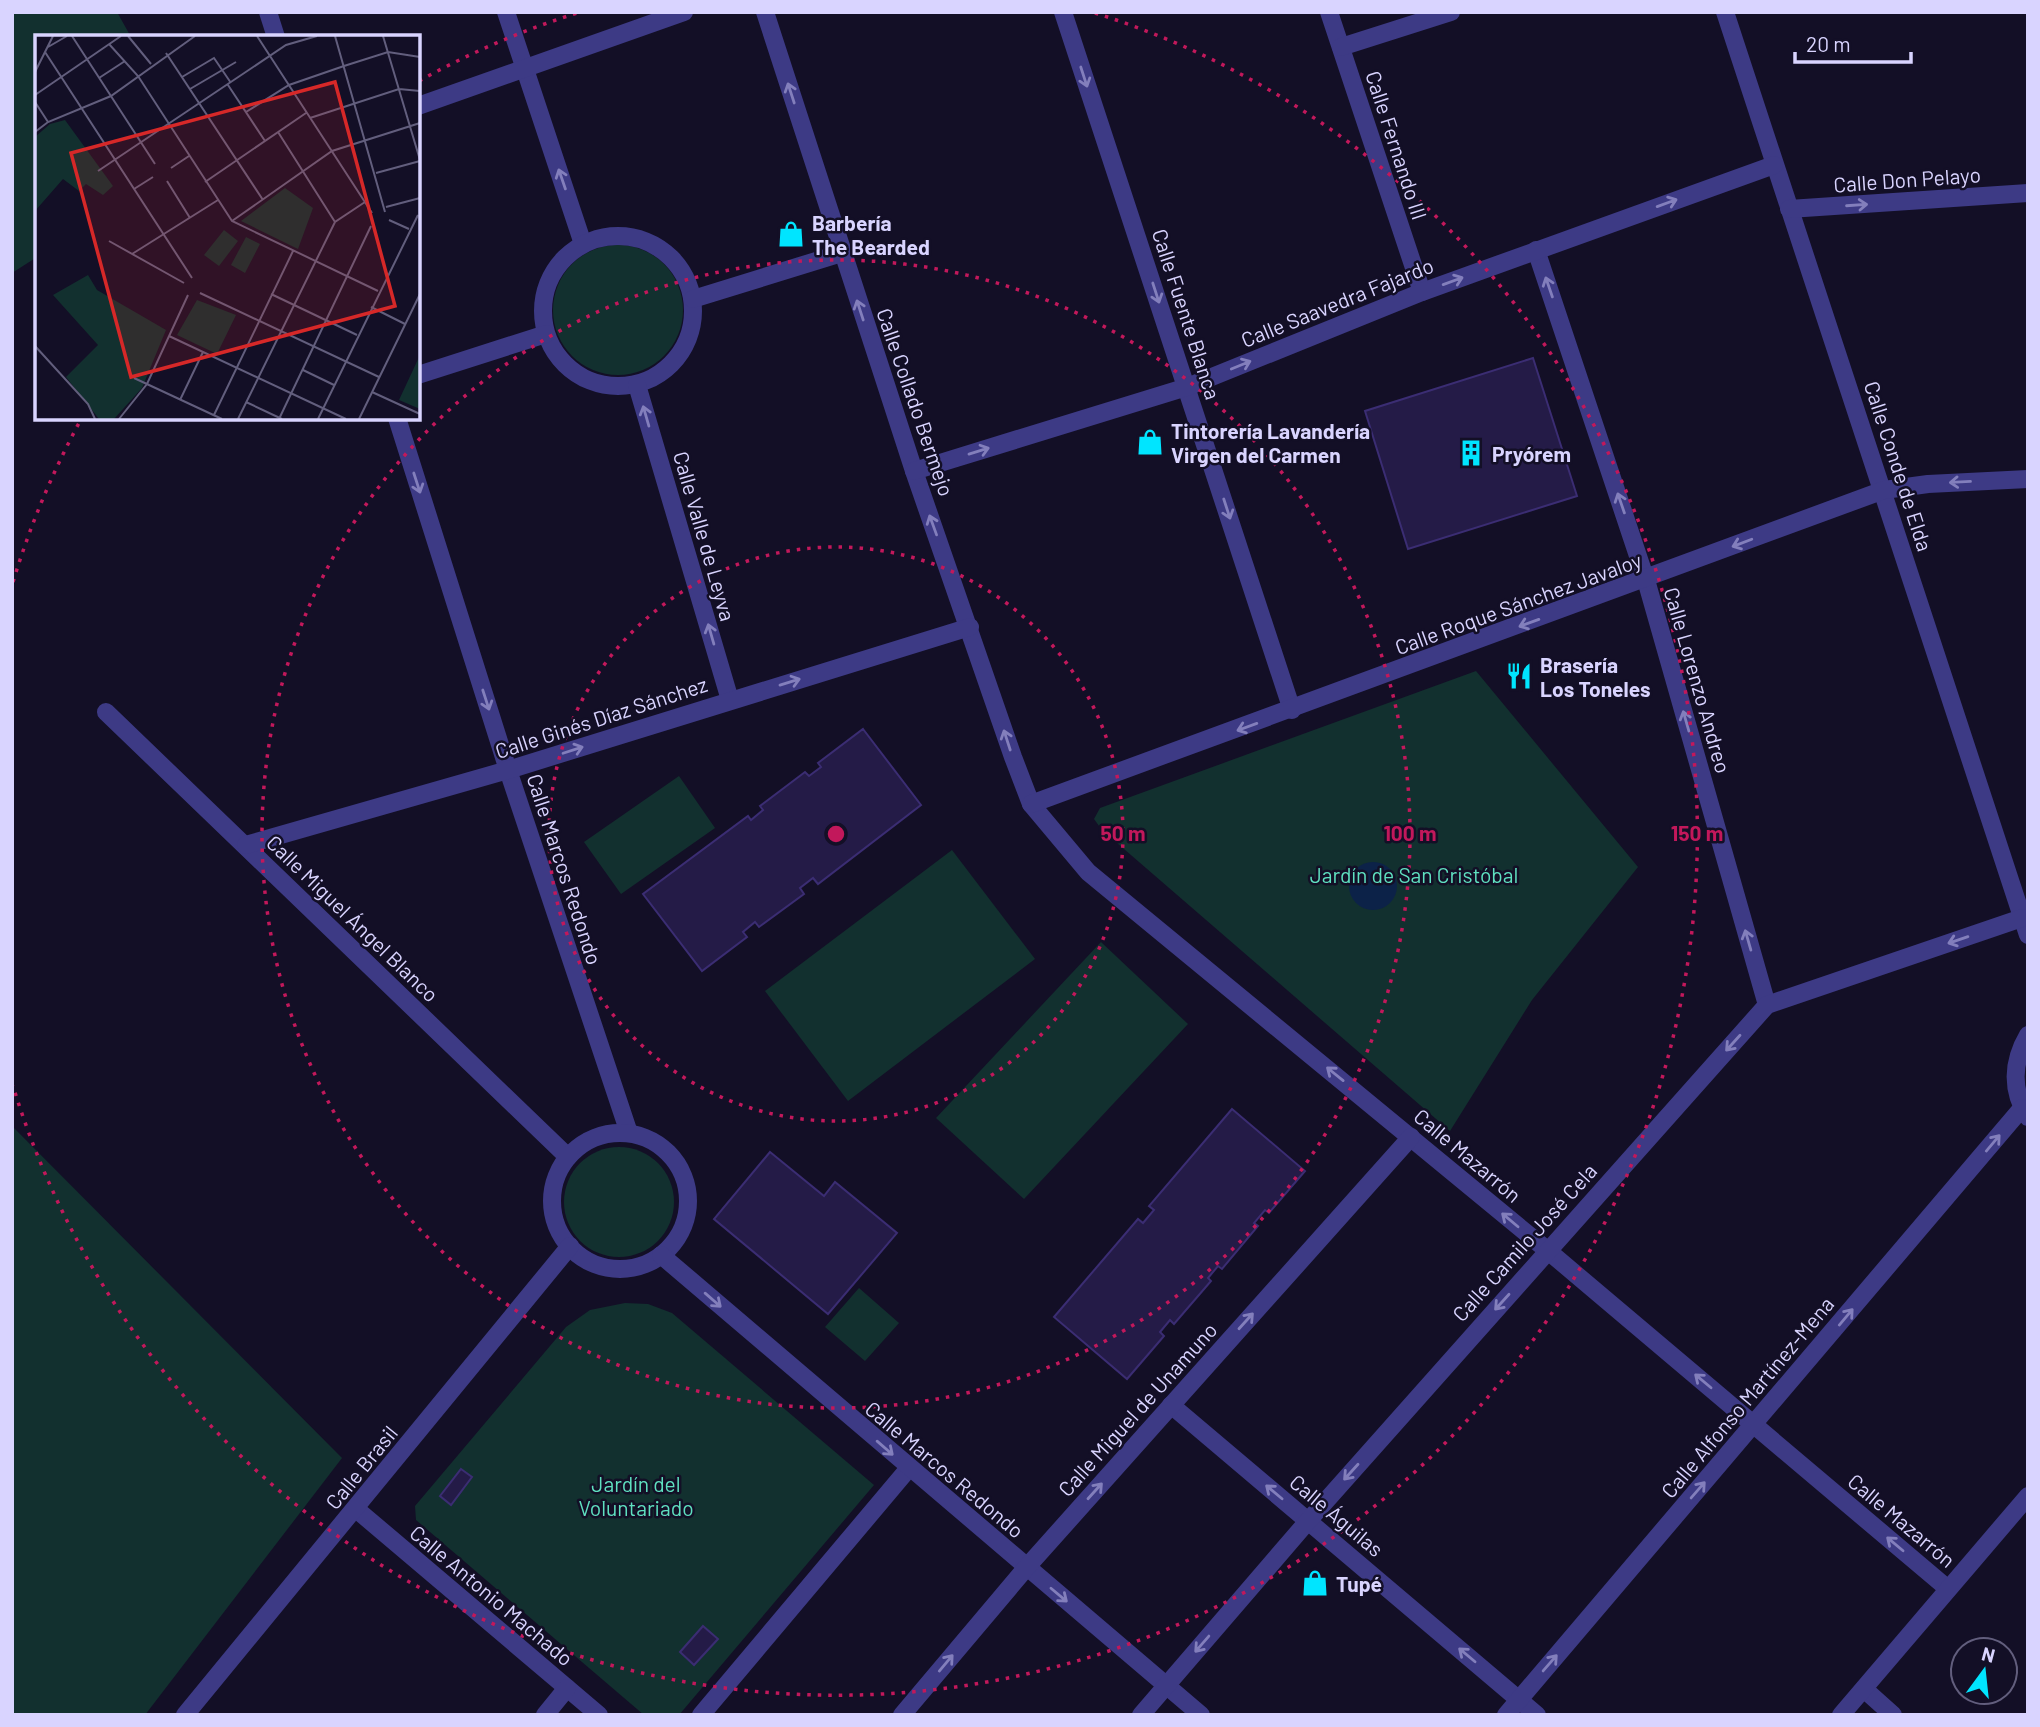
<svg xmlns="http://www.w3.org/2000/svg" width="2040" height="1727" font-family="Barlow,sans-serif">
<rect width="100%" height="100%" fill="#130f26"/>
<g fill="#12302f">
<path d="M12,12H117L131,37H37V257L12,273Z"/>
<circle cx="618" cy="310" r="65"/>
<path d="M1476,671L1638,867L1532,1000L1450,1131L1102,830L1094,819L1100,808Z"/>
<path d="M679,776L715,828L621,894L584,842Z"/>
<path d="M952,850L1035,959L848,1101L765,991Z"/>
<path d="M1101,942L1188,1024L1024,1199L936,1118Z"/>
<path d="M12,1126L342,1458L145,1715H12Z"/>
<circle cx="619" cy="1202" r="55"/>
<path d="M859,1288L899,1323L865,1361L825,1327Z"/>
<path d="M625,1303L648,1304L672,1313L874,1485L679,1715H644L416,1520L415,1506L566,1327L590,1310Z"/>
</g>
<circle fill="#0c2248" cx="1373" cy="886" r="24"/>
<g fill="#241b47" stroke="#3b2d73" stroke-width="2">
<path d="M1533,358L1577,496L1408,549L1365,411Z"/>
<path d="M863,729L921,805L818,884L813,878L800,888L804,894L759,927L755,922L743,932L747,937L702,971L643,894L748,816L751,820L763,810L760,806L805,772L809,776L821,767L818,763Z"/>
<path d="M1232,1109L1305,1171L1269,1213L1265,1210L1254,1223L1258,1226L1222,1269L1218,1266L1208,1278L1211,1281L1174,1324L1170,1320L1160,1332L1164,1336L1127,1379L1054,1317L1138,1219L1143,1223L1154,1210L1149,1206Z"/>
<path d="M770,1152L824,1196L835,1182L897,1233L828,1314L714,1219Z"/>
<path d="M461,1469L472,1477L451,1505L440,1496Z"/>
<path d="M703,1626L718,1639L694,1665L680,1652Z"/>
</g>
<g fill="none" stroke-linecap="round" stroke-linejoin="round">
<path stroke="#3d3a85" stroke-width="18" d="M701,1715L909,1468"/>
<g stroke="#3d3a85" stroke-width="18">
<path d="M268,12L276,37"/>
<path d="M506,12L583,244"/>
<path d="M765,12L914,471L1013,757L1031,804L1088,872L1547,1250L1947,1588"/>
<path d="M1063,12L1292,710"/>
<path d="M1329,12L1422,292"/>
<path d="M1725,12L2028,935"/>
<path d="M1341,47L1451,12"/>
<path d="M418,106L684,12"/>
<path d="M1789,209L2028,193"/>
<circle cx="618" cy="311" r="75"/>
<path d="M1536,250L1646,580L1767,1005"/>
<path d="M693,299L842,253"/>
<path d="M418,375L546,334"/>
<path d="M637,385L730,700"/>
<path d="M397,418L508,770L629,1133"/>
<path d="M914,471L1187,387L1422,292L1774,165"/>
<path d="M106,712L568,1157"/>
<path d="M1031,804L1884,490L1928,484L2028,479"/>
<path d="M246,845L508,770L970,627"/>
<path d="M2028,1035C2012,1062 2011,1091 2028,1117"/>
<circle cx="620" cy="1201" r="68"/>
<path d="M661,1255L1201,1715"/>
<path d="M1171,1405L1537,1715"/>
<path d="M356,1509L599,1715"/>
<path d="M1864,1689L1893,1715"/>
<path d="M185,1715L570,1246"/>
<path d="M545,1715L567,1688"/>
<path d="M902,1715L1026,1568L1411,1137"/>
<path d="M1141,1715L1308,1521L1767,1005L2022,918"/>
<path d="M1506,1715L2022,1108"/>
<path d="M1841,1715L2028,1496"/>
</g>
</g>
<defs><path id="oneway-shaft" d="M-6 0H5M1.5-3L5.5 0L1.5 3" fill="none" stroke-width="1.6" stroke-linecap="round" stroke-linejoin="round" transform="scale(1.75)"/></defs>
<g stroke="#837fbc">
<use href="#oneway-shaft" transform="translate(1084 77) rotate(72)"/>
<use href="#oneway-shaft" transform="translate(791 93) rotate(-108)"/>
<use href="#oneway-shaft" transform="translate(562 179) rotate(-109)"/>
<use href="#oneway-shaft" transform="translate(1667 203) rotate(-20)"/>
<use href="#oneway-shaft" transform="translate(1857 205) rotate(-4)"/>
<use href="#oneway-shaft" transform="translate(1453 281) rotate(-20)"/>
<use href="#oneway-shaft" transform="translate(1549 287) rotate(-109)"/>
<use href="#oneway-shaft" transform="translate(1156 293) rotate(72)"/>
<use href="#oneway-shaft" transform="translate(860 310) rotate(-108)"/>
<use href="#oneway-shaft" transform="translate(1241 365) rotate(-22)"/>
<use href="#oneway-shaft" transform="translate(646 416) rotate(-106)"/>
<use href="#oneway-shaft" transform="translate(979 451) rotate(-17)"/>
<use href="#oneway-shaft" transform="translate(1960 482) rotate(177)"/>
<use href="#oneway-shaft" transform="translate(417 483) rotate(72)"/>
<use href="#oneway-shaft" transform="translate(1621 503) rotate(-109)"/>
<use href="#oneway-shaft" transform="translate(1227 509) rotate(72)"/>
<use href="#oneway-shaft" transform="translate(933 525) rotate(-110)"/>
<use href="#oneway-shaft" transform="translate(1742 543) rotate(159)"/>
<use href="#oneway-shaft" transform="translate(1529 623) rotate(160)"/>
<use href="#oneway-shaft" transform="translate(711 634) rotate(-106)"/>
<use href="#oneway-shaft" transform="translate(790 682) rotate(-17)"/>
<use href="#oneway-shaft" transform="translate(486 700) rotate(72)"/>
<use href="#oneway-shaft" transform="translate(1686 721) rotate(-106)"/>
<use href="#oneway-shaft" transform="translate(1247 727) rotate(160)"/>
<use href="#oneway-shaft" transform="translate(1007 740) rotate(-108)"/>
<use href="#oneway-shaft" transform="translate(573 750) rotate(-18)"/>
<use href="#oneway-shaft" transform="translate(1748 940) rotate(-106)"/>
<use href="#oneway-shaft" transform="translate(1958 940) rotate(161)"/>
<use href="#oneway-shaft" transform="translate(1733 1043) rotate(132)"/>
<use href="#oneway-shaft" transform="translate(1335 1074) rotate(-141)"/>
<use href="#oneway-shaft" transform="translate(1993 1143) rotate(-50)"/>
<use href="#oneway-shaft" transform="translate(1510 1220) rotate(-140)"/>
<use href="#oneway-shaft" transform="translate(713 1300) rotate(41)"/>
<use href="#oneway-shaft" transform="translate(1502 1302) rotate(132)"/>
<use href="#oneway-shaft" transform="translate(1846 1317) rotate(-50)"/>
<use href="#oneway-shaft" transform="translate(1246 1321) rotate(-48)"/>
<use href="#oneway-shaft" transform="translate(1703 1381) rotate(-140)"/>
<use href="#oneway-shaft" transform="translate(885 1448) rotate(41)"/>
<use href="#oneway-shaft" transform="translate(1351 1472) rotate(132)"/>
<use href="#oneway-shaft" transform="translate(1698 1490) rotate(-49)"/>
<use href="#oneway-shaft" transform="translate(1095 1491) rotate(-48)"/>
<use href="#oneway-shaft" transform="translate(1274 1492) rotate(-140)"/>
<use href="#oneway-shaft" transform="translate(1895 1544) rotate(-140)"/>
<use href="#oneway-shaft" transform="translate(1059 1595) rotate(40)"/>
<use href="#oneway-shaft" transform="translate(1202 1644) rotate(131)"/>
<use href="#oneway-shaft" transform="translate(1467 1655) rotate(-140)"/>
<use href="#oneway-shaft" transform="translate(946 1663) rotate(-50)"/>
<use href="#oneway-shaft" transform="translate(1550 1663) rotate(-49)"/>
</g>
<g fill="none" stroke="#c2185b" stroke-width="3.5" stroke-dasharray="3.5 7">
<circle cx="836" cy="834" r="287"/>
<circle cx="836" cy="834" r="574"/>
<path d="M13 582A861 861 0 0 1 79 423M419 81A861 861 0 0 1 577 13M1095 13A861 861 0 1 1 13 1086"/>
</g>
<defs>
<g id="shop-bare" transform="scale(2.1)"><path d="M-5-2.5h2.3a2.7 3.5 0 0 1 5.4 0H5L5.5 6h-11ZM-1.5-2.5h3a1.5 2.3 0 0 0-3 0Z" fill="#00e5ff" stroke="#130f26" stroke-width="2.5" paint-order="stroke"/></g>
<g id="building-bare" transform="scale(2.1)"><path d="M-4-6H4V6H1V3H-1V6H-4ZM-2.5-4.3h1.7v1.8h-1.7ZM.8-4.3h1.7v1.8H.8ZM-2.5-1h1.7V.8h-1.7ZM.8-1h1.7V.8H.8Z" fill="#00e5ff" stroke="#130f26" stroke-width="2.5" paint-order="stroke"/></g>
<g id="restaurant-bare" transform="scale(2.1)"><path d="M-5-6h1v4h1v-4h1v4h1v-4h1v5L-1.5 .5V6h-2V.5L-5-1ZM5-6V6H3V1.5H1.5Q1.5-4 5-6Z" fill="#00e5ff" stroke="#130f26" stroke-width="2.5" paint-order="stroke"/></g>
</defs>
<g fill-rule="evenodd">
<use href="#shop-bare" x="791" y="234"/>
<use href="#shop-bare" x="1150" y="442"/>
<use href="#building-bare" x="1471" y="453"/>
<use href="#restaurant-bare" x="1519" y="676"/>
<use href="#shop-bare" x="1315" y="1583"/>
</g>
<g text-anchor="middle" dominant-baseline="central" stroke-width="5" stroke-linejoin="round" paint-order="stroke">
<g font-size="21" fill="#d9d4ff" stroke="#130f26">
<text transform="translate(1397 145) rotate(72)">Calle Fernando III</text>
<text transform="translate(1907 179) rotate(-4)">Calle Don Pelayo</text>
<text transform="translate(1337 302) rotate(-22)">Calle Saavedra Fajardo</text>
<text transform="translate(1187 314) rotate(72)">Calle Fuente Blanca</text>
<text transform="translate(916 402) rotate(71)">Calle Collado Bermejo</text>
<text transform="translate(1899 466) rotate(72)">Calle Conde de Elda</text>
<text transform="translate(705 536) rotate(74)">Calle Valle de Leyva</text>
<text transform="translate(1518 603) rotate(-20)">Calle Roque Sánchez Javaloy</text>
<text transform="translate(1698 680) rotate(74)">Calle Lorenzo Andreo</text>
<text transform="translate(601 717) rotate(-18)">Calle Ginés Díaz Sánchez</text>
<text transform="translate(565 869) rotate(72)">Calle Marcos Redondo</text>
<text transform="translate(353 918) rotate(44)">Calle Miguel Ángel Blanco</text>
<text transform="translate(1468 1155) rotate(40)">Calle Mazarrón</text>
<text transform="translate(1524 1242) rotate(-48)">Calle Camilo José Cela</text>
<text transform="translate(1747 1397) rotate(-50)">Calle Alfonso Martínez-Mena</text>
<text transform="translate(1137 1409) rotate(-48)">Calle Miguel de Unamuno</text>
<text transform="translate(361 1467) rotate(-51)">Calle Brasil</text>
<text transform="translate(945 1469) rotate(40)">Calle Marcos Redondo</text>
<text transform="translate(1337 1515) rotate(40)">Calle Águilas</text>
<text transform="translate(1902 1520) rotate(40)">Calle Mazarrón</text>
<text transform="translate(492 1595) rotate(40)">Calle Antonio Machado</text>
</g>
<g font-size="21" font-weight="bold" fill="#d9d4ff" stroke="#130f26" text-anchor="start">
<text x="812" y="222">Barbería<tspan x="812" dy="24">The Bearded</tspan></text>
<text x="1171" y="430">Tintorería Lavandería<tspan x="1171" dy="24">Virgen del Carmen</tspan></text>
<text x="1492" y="453">Pryórem</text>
<text x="1540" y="664">Brasería<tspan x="1540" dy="24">Los Toneles</tspan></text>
<text x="1336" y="1583">Tupé</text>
</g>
<g font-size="21" fill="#5fe0c0" stroke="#130f26">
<text x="1414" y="874">Jardín de San Cristóbal</text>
<text x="636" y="1483">Jardín del<tspan x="636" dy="24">Voluntariado</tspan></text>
</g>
</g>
<g transform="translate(35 35)">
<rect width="385" height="385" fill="#130f26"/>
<path d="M30,85L78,151L68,160L51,149L44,156L28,144L0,176V102L15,89ZM250,153L278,173L263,214L206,186ZM189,195L203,206L184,231L169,220ZM211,202L225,209L210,238L196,230ZM53,240L62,255L131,295L107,353L79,384H64L31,342L63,310L18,260ZM162,265L201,280L182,319L142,300ZM385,320V374L364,365Z" fill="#12302f"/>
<path fill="none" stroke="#625e7d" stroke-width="2" d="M37,1L120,129M93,1L116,29M222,1L337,178M300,1L350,177M348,1L385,125M74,9L103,41L197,186L343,256M13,12L32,1M10,17L157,243M131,18L228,165M0,37L18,1M147,42L179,23L196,48M64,43L90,26M193,50L230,106M155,54L201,27M0,60L86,1M0,67L13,87M211,77L254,50L309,31L353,17L385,22M275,83L364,54L385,56M0,97L13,87L76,61L160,1M243,97L300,187M136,133L154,121M63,136L251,10L282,1M341,138L385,126M132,146L155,183M170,147L271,78M99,154L118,142M351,172L385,163M354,185L374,194M197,186L297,116L385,88M74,206L149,248M97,219L183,165M165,258L344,342M236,259L322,300M336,272L370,289M134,301L311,384M0,311L53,369L60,384M268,335L299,350M99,343L187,384M337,357L385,379M145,365L168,317M211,367L247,384M179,380L258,216M84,384L112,349L153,260M203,384L300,187L330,167M244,384L336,191M283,384L383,180M324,384L385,259"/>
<path fill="#d62828" fill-opacity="0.15" stroke="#d62828" stroke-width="3.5" d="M300,47L360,271L96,342L36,118Z"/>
<rect width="385" height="385" fill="none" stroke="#d9d4ff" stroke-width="3.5"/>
</g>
<circle cx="836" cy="834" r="10" fill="#c2185b" stroke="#130f26" stroke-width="3.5"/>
<g font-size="21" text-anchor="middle" font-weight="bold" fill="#c2185b" stroke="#130f26" stroke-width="5" stroke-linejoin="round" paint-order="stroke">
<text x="1123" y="841">50 m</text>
<text x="1410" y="841">100 m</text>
<text x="1697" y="841">150 m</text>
</g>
<rect width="2040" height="1727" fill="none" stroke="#d9d4ff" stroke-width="28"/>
<g transform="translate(1984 1671) rotate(15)"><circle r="33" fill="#130f26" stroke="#625e7d" stroke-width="2"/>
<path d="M0-5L12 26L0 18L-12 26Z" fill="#00e5ff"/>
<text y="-10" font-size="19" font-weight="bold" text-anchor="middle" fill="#d9d4ff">N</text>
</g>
<path d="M1795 52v10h116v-10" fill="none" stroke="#d9d4ff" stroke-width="3.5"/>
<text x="1806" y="52" font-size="21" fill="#d9d4ff" stroke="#130f26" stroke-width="5" paint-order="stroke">20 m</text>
</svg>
